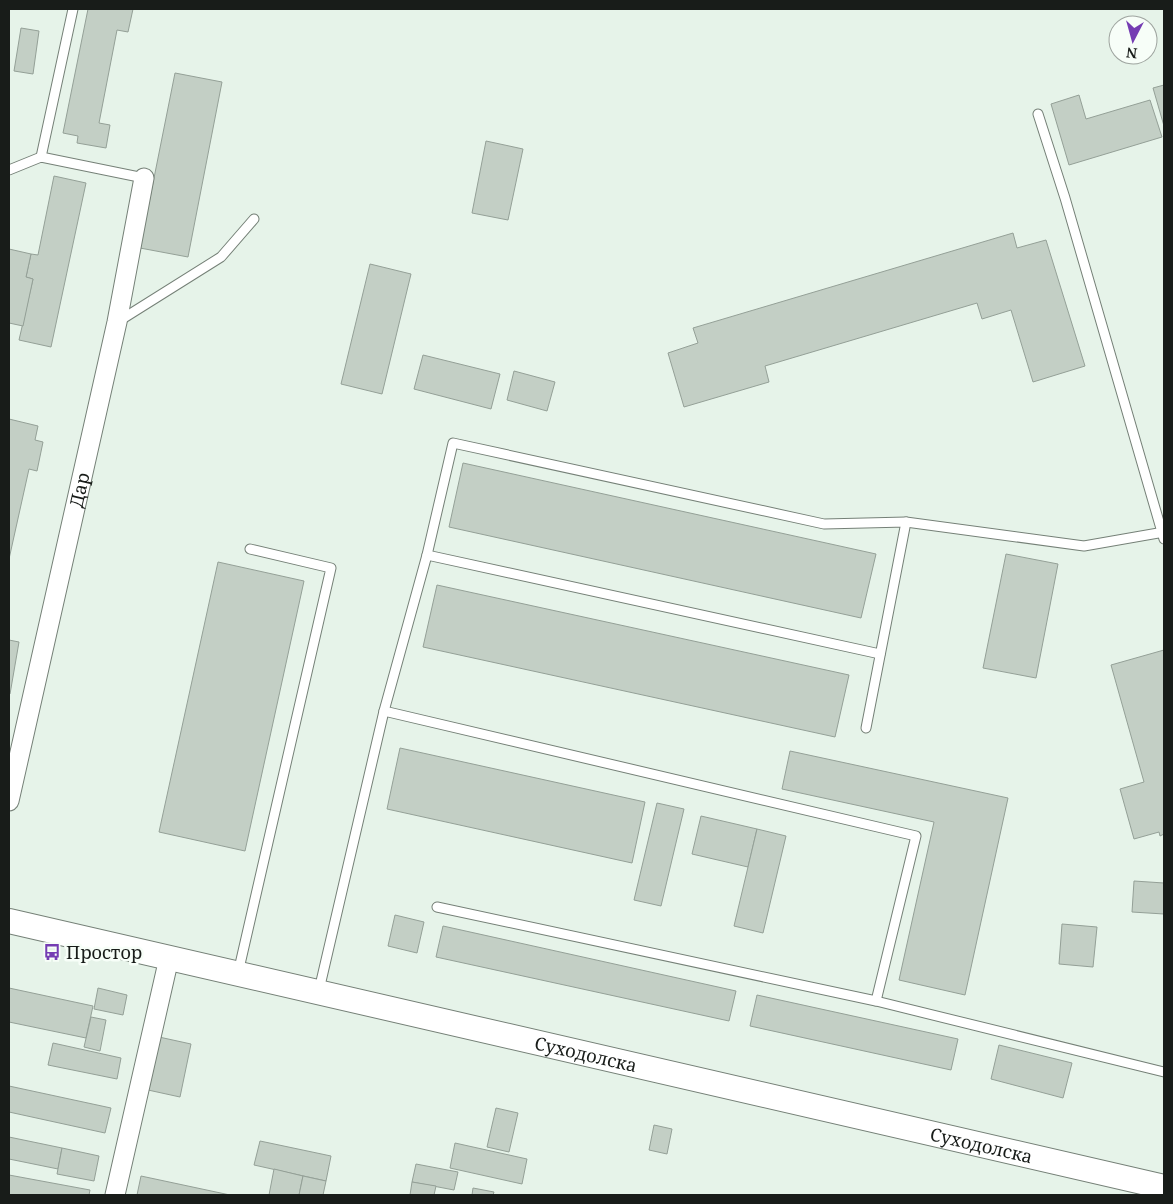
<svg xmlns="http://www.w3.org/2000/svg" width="1173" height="1204" font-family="'Noto Serif',serif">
<rect width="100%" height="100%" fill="#e6f3e9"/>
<g fill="#c3cfc5" stroke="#94a097">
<path d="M88,9H133L128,32L117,30L99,123L110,125L106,148L77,143L78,136L63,133Z"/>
<path d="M21,28L39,31L33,74L14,71Z"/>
<path d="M175,73L222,82L188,257L140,248Z"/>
<path d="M1164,85V126L1153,88Z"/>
<path d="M1079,95L1086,119L1150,100L1162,137L1069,165L1051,104Z"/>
<path d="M486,141L523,149L508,220L472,213Z"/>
<path d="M54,176L86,183L51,347L19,340L33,279L26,277L31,254L38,255Z"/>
<path d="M1013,233L1017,248L1046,240L1085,366L1033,382L1011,310L982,319L977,303L765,366L769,382L684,407L668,353L698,343L693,328Z"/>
<path d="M9,249L31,254L26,277L33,279L23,326L9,323Z"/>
<path d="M370,264L411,274L382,394L341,384Z"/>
<path d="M423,355L500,374L491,409L414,389Z"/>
<path d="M514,371L555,382L547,411L507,400Z"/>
<path d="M9,419L38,426L35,440L43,442L37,471L29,469L9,559Z"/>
<path d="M463,463L876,554L861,618L449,527Z"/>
<path d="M1006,554L1058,564L1036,678L983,668Z"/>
<path d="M218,562L304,581L245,851L159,832Z"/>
<path d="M437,585L849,675L835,737L423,647Z"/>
<path d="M9,640L19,642L10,694H9Z"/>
<path d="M1164,650V834L1160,836L1159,832L1134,839L1120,789L1144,782L1111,665Z"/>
<path d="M400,748L645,802L632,863L387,809Z"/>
<path d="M790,751L1008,798L965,995L899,980L934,822L782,789Z"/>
<path d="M657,803L684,809L661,906L634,900Z"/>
<path d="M701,816L757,829L748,867L692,854Z"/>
<path d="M757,829L786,836L763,933L734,926Z"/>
<path d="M1134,881L1164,883V914L1132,912Z"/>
<path d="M395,915L424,922L417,953L388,946Z"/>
<path d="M1062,924L1097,927L1093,967L1059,964Z"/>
<path d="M443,926L736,991L729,1021L436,957Z"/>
<path d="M9,988L93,1006L86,1038L9,1022Z"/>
<path d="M98,988L127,995L123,1015L94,1009Z"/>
<path d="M757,995L958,1039L951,1070L750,1026Z"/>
<path d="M91,1017L106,1020L100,1051L84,1047Z"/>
<path d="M159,1037L191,1044L180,1097L148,1090Z"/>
<path d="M53,1043L121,1058L117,1079L48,1065Z"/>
<path d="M999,1045L1072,1063L1063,1098L991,1079Z"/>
<path d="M9,1086L111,1108L105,1133L9,1112Z"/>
<path d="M496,1108L518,1113L509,1152L487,1147Z"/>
<path d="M654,1125L672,1129L667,1154L649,1150Z"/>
<path d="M9,1137L62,1148L58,1169L9,1159Z"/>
<path d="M260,1141L331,1156L326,1181L254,1165Z"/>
<path d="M455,1143L527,1159L522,1184L450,1168Z"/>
<path d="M62,1148L99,1156L94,1181L57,1174Z"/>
<path d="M416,1164L458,1172L454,1190L412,1182Z"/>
<path d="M274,1169L303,1176L299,1195H269Z"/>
<path d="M9,1175L90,1190L89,1195H9Z"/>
<path d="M141,1176L230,1195H137Z"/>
<path d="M303,1176L326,1181L323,1195H299Z"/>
<path d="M412,1182L436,1186L434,1195H410Z"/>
<path d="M473,1188L494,1192L493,1195H472Z"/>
</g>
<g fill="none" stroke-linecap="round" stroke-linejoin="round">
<g stroke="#758077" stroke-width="11">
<g id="service">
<path d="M1038,114L1065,198L1164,539"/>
<path d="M41,157L73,9"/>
<path d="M9,170L41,157L144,178"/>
<path d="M119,321L221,257L254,219"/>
<path d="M427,555L880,654"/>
<path d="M384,711L916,836L876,1001"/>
<path d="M866,728L906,522"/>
<path d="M437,907L876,1001L1164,1072"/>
<path d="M238,973L331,568L250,549"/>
<path d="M319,990L384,711L427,555L453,443L824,524L906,522L1084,546L1164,532"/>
</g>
</g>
<g stroke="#758077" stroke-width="21">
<g id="minor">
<path id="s1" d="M9,801L117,322L144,178"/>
<path d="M115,1195L169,958"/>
</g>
</g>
<g stroke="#758077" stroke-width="26">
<g id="tertiary">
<path id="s2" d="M9,921L1164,1187"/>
</g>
</g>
<use href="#service" stroke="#fff" stroke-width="9"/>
<use href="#minor" stroke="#fff" stroke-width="19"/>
<use href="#tertiary" stroke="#fff" stroke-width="24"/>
</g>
<defs>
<g id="bus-bare" transform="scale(1.35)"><path d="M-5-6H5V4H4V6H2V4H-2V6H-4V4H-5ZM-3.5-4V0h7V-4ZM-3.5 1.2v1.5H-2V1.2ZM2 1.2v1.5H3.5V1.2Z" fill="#753db3" stroke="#f7fef8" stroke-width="2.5" paint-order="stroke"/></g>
</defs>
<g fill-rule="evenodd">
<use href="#bus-bare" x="52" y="952"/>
</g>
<g text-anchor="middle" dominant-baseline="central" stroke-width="5" stroke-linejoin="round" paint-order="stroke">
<g font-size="18" fill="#181c19" stroke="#f7fef8">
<text stroke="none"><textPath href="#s1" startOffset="319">Дар</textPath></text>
<text stroke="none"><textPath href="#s2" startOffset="592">Суходолска</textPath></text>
<text stroke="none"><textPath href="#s2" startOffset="998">Суходолска</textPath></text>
</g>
<g font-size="18" fill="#181c19" stroke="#f7fef8" text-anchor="start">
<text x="66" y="952">Простор</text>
</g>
</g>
<rect width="1173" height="1204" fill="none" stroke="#181c19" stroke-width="20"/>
<g transform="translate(1133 40) rotate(186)"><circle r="24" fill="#f7fef8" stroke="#9ea49f"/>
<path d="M0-4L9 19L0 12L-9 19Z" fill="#753db3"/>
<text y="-8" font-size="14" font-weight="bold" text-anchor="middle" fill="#181c19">N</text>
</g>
</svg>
